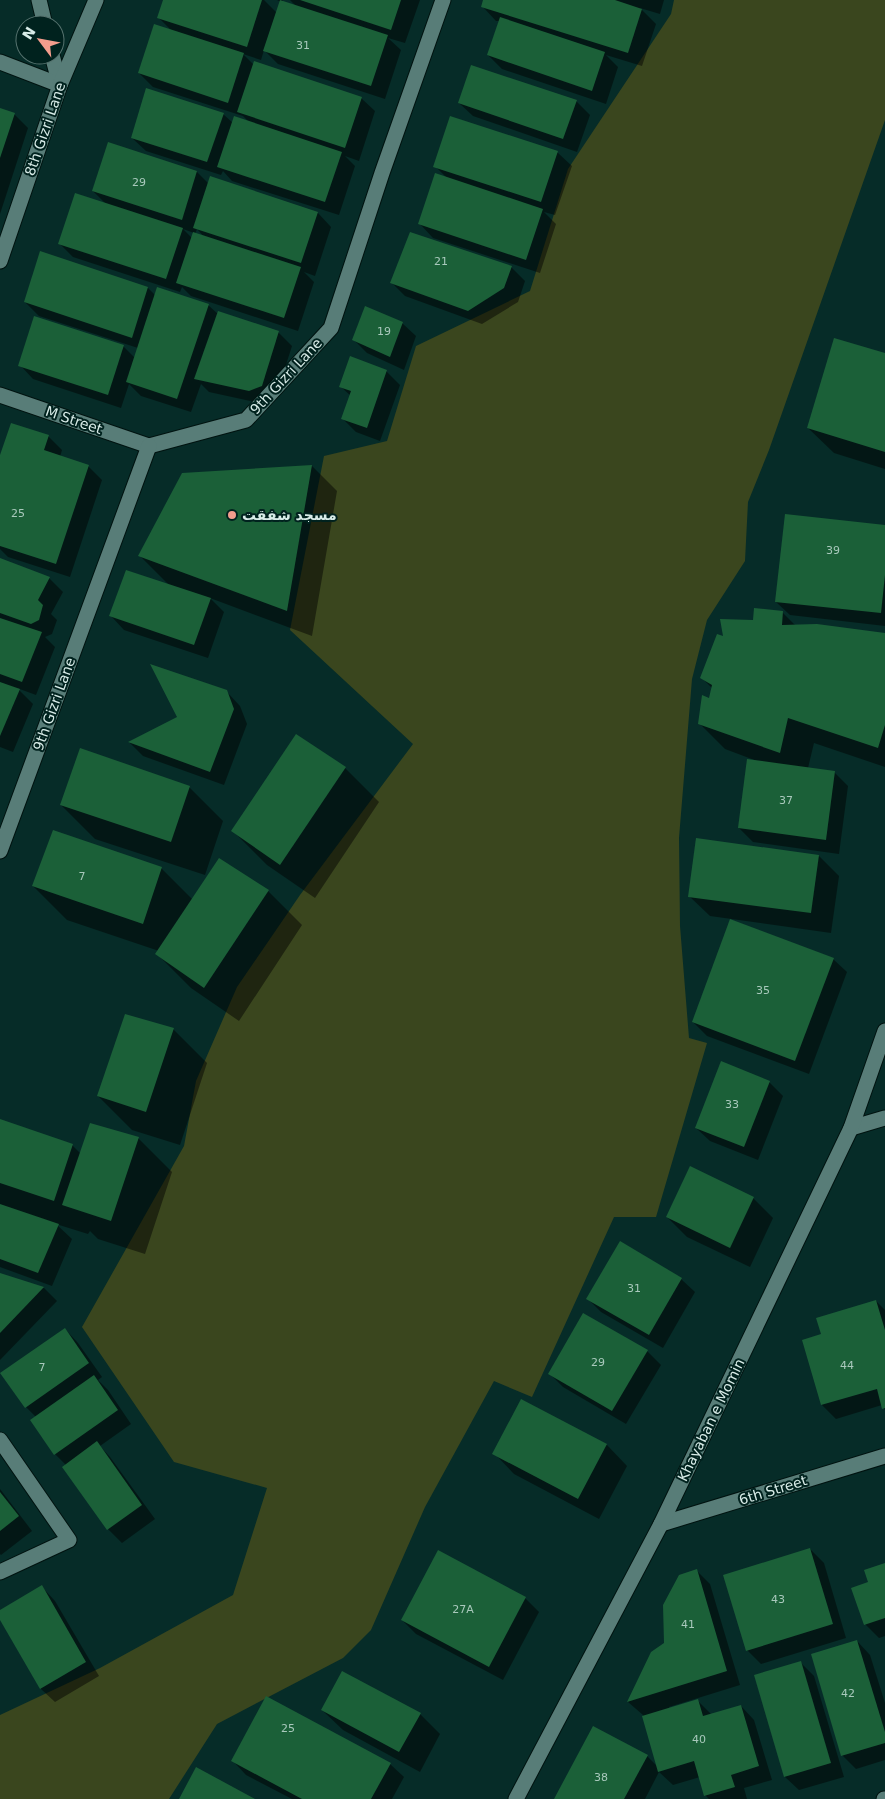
<svg xmlns="http://www.w3.org/2000/svg" width="885" height="1799" font-family="'DejaVu Sans','Noto Sans Arabic',sans-serif">
<rect width="100%" height="100%" fill="#062c28"/>
<path fill="#3a461e" d="M674,0H885V120L769,450L748,502L745,561L707,620L692,679L679,838L680,926L689,1038L707,1043L656,1217H614L532,1397L494,1381L425,1507L371,1630L343,1658L217,1724L169,1799H0V1715L100,1668L233,1595L267,1488L174,1462L82,1327L184,1146L196,1081L237,987L300,895L413,744L290,630L324,456L387,441L416,346L530,291L568,169L671,14Z"/>
<g fill="#0007" fill-rule="evenodd">
<path d="M165,0H264L277,13L281,2L277,0H283L282,2L297,7L290,0H420L405,43L388,38L401,50L385,99L278,64L264,50L261,60L243,54L254,65L361,98L375,111L359,161L345,156L355,166L339,215L232,181L223,171L221,175L146,151L132,138L223,114L233,123H250L243,116L153,87L139,73L172,31L159,18Z"/>
<path d="M485,0H664L660,14L640,8L656,24L642,66L606,55L618,67L606,104L502,69L488,55L499,21H496L483,7Z"/>
<path d="M576,101L590,115L577,152L473,116L459,103Z"/>
<path d="M0,109L14,114L28,128L0,214Z"/>
<path d="M451,117L558,153L572,166L555,215L544,212L556,224L540,273L433,238L420,224L447,178L435,166Z"/>
<path d="M109,144L197,172L209,184L318,213L331,227L315,276L304,272L314,282L298,331L191,296L182,287L180,292L73,257L59,243L106,204L93,191ZM183,229L194,233L192,238ZM197,229L204,237L195,234Z"/>
<path d="M511,267L525,281L518,302L482,324L405,296L391,282Z"/>
<path d="M148,288L156,296L208,305L218,314L278,332L292,346L275,399L264,404L209,392L201,384L191,412L141,396L129,384L121,408L33,379L20,365L123,346L135,358L138,348L39,316L25,302Z"/>
<path d="M402,323L416,336L404,370L367,353L353,339Z"/>
<path d="M885,354V469L834,453L808,428Z"/>
<path d="M386,371L400,385L380,441L356,432L343,419L351,396L341,387Z"/>
<path d="M48,436L62,450L60,457L88,466L102,480L70,577L8,557L0,549V459Z"/>
<path d="M312,466L337,491L312,636L210,598L224,612L208,658L124,630L111,616L169,585L140,556Z"/>
<path d="M885,526V626L790,615L776,602Z"/>
<path d="M0,559L49,578L63,592L51,614L57,620L52,634L45,637L55,647L36,695L17,688L33,704L13,752L0,747Z"/>
<path d="M783,613L796,626L885,634V767L814,743L808,768L834,772L848,786L839,854L753,842L739,828L757,761L725,749L699,723L710,699L712,688L701,677L725,638L754,622Z"/>
<path d="M226,691L240,706L247,724L224,785L143,756L130,743Z"/>
<path d="M345,768L379,802L315,898L267,865L233,831Z"/>
<path d="M189,787L223,821L205,875L95,839L61,805Z"/>
<path d="M697,840L819,856L839,876L831,933L710,916L689,896Z"/>
<path d="M161,868L193,900L268,891L302,925L239,1021L191,988L157,954L159,951L67,920L33,886Z"/>
<path d="M833,959L847,972L809,1074L707,1036L693,1022Z"/>
<path d="M173,1029L207,1063L180,1145L132,1130L98,1096Z"/>
<path d="M769,1082L783,1096L758,1160L710,1141L696,1128Z"/>
<path d="M0,1121L72,1145L81,1154L138,1138L172,1172L145,1254L98,1239L90,1231L88,1234L56,1224L72,1239L52,1286L0,1267Z"/>
<path d="M753,1198L773,1218L750,1267L687,1237L667,1217Z"/>
<path d="M0,1274L44,1288L57,1301L0,1360Z"/>
<path d="M681,1279L695,1292L663,1348L601,1312L588,1299Z"/>
<path d="M876,1301L885,1310V1410L882,1405L836,1419L822,1405L804,1341L823,1335Z"/>
<path d="M65,1329L78,1343L102,1377L98,1380L108,1390L131,1424L100,1446L110,1457L155,1519L122,1543L108,1529L66,1465L55,1454L36,1417L26,1407Z"/>
<path d="M647,1351L661,1365L626,1424L563,1387L549,1373Z"/>
<path d="M522,1400L607,1445L627,1466L599,1519L514,1474L494,1453Z"/>
<path d="M0,1489L32,1531L1,1555L0,1554Z"/>
<path d="M810,1549L824,1563L846,1638L761,1664L747,1650Z"/>
<path d="M885,1564V1636L879,1638L865,1624L870,1583Z"/>
<path d="M697,1571L710,1584L740,1685L669,1707L670,1709L698,1701L712,1715L741,1706L754,1720L772,1780L744,1788L747,1799H709L705,1795L700,1777L673,1785L659,1772L645,1799H555L647,1756L657,1766L643,1715L628,1702L652,1653L666,1643Z"/>
<path d="M42,1587L55,1601L99,1676L55,1702L41,1689L0,1617V1611Z"/>
<path d="M525,1598L539,1612L503,1680L416,1634L402,1620Z"/>
<path d="M857,1641L870,1655L885,1703V1760L856,1769L842,1755Z"/>
<path d="M800,1662L814,1676L844,1777L799,1790L785,1777Z"/>
<path d="M322,1710L420,1714L440,1734L420,1772L343,1730Z"/>
<path d="M233,1761L390,1764L404,1777L392,1799H292L246,1775Z"/>
</g>
<g fill="#1b6038">
<path d="M163,0H262L247,47L157,18Z"/>
<path d="M280,0L388,35L371,86L263,51Z"/>
<path d="M300,0H401L391,30Z"/>
<path d="M483,0H615L642,9L628,53L481,7Z"/>
<path d="M500,17L605,52L592,91L487,55Z"/>
<path d="M154,24L244,53L228,103L138,73Z"/>
<path d="M254,61L362,97L345,148L237,112Z"/>
<path d="M471,65L577,100L563,139L458,103Z"/>
<path d="M146,88L224,113L207,162L131,138Z"/>
<path d="M0,108L15,113L0,158Z"/>
<path d="M234,116L342,152L325,202L217,167Z"/>
<path d="M450,116L558,151L541,202L433,167Z"/>
<path d="M108,142L197,171L182,220L92,191Z"/>
<path d="M435,173L543,209L526,260L418,224Z"/>
<path d="M210,176L318,212L301,263L193,228Z"/>
<path d="M75,193L183,228L166,279L58,244Z"/>
<path d="M193,232L301,267L284,318L176,283Z"/>
<path d="M410,232L512,266L504,288L468,311L390,283Z"/>
<path d="M40,251L148,287L132,338L24,302Z"/>
<path d="M157,287L209,304L177,399L126,382Z"/>
<path d="M365,306L403,322L390,357L352,340Z"/>
<path d="M218,311L279,331L262,386L249,391L194,379Z"/>
<path d="M34,316L124,345L108,395L18,366Z"/>
<path d="M834,338L885,353V452L807,428Z"/>
<path d="M350,356L387,370L367,428L341,419L351,391L339,387Z"/>
<path d="M11,423L49,435L44,450L89,465L56,564L0,546V455Z"/>
<path d="M312,465L287,611L138,556L182,473Z"/>
<path d="M785,514L885,525V575L881,613L775,602Z"/>
<path d="M0,558L50,577L38,600L43,605L39,620L31,624L0,613Z"/>
<path d="M126,570L211,598L194,645L109,616Z"/>
<path d="M754,608L783,611L782,625L817,624L885,633V725L878,748L788,718L780,753L698,724L702,695L709,698L712,685L700,678L717,634L723,636L720,619L753,620Z"/>
<path d="M0,618L42,632L22,682L0,674Z"/>
<path d="M150,664L227,690L234,709L210,772L128,742L177,717Z"/>
<path d="M0,682L20,689L0,736Z"/>
<path d="M296,734L346,767L280,865L231,831Z"/>
<path d="M80,748L190,786L171,842L60,805Z"/>
<path d="M747,759L835,771L826,840L738,828Z"/>
<path d="M53,830L162,867L143,924L32,886Z"/>
<path d="M696,838L819,855L811,913L688,897Z"/>
<path d="M219,858L269,890L204,988L155,954Z"/>
<path d="M730,919L834,958L795,1061L692,1022Z"/>
<path d="M125,1014L174,1028L146,1112L97,1096Z"/>
<path d="M721,1061L770,1081L744,1147L695,1128Z"/>
<path d="M0,1119L73,1144L54,1201L0,1183Z"/>
<path d="M90,1123L139,1137L111,1221L62,1205Z"/>
<path d="M690,1166L754,1197L730,1248L666,1217Z"/>
<path d="M0,1204L59,1224L38,1273L0,1259Z"/>
<path d="M620,1241L682,1278L649,1335L586,1299Z"/>
<path d="M0,1273L44,1287L0,1333Z"/>
<path d="M876,1300L885,1330V1408L882,1409L877,1389L821,1405L802,1340L821,1334L816,1318Z"/>
<path d="M583,1313L648,1350L612,1411L548,1374Z"/>
<path d="M65,1328L89,1363L25,1408L0,1373Z"/>
<path d="M94,1375L118,1410L54,1455L30,1420Z"/>
<path d="M521,1399L607,1444L578,1499L492,1454Z"/>
<path d="M97,1441L142,1505L107,1530L62,1467Z"/>
<path d="M0,1492L19,1516L0,1531Z"/>
<path d="M810,1548L833,1624L746,1651L723,1575Z"/>
<path d="M438,1550L526,1597L489,1667L401,1620Z"/>
<path d="M885,1563V1618L864,1625L851,1588L868,1582L864,1570Z"/>
<path d="M697,1569L727,1671L627,1702L651,1652L664,1643L663,1605L679,1575Z"/>
<path d="M42,1585L86,1662L40,1689L0,1620V1610Z"/>
<path d="M857,1640L885,1732V1743L841,1756L811,1654Z"/>
<path d="M801,1661L831,1763L784,1777L754,1675Z"/>
<path d="M342,1671L421,1713L399,1752L321,1710Z"/>
<path d="M266,1696L391,1763L371,1799H302L231,1761Z"/>
<path d="M698,1699L703,1716L741,1705L759,1766L731,1775L735,1787L704,1796L694,1761L658,1772L642,1716Z"/>
<path d="M593,1726L648,1755L624,1799H554Z"/>
<path d="M196,1767L255,1799H179Z"/>
</g>
<g fill="none" stroke-linecap="round" stroke-linejoin="round">
<g stroke="#001310" stroke-width="17">
<g id="street">
<path d="M39,0L45,25"/>
<path d="M52,55L60,85"/>
<path d="M0,62L60,85"/>
<path d="M0,261L60,85L96,0"/>
<path d="M0,395L149,446"/>
<path d="M149,446L246,420L331,328L382,173L443,0"/>
<path d="M0,851L149,446"/>
<path d="M851,1128L885,1118"/>
<path d="M0,1440L69,1540L0,1572"/>
<path d="M661,1524L885,1456"/>
<path d="M516,1799L661,1524L851,1128L885,1031"/>
<path d="M884,1799H885"/>
</g>
</g>
<use href="#street" stroke="#587d78" stroke-width="15"/>
</g>
<circle fill="#f49d8d" stroke="#00221e" stroke-width="2" cx="232" cy="515" r="5"/>
<g text-anchor="middle" dominant-baseline="central" stroke-width="4" stroke-linejoin="round" paint-order="stroke">
<g font-size="11" fill="#a9c9bc">
<text x="303" y="45">31</text>
<text x="139" y="182">29</text>
<text x="441" y="261">21</text>
<text x="384" y="331">19</text>
<text x="18" y="513">25</text>
<text x="833" y="550">39</text>
<text x="786" y="800">37</text>
<text x="82" y="876">7</text>
<text x="763" y="990">35</text>
<text x="732" y="1104">33</text>
<text x="634" y="1288">31</text>
<text x="598" y="1362">29</text>
<text x="847" y="1365">44</text>
<text x="42" y="1367">7</text>
<text x="778" y="1599">43</text>
<text x="463" y="1609">27A</text>
<text x="688" y="1624">41</text>
<text x="848" y="1693">42</text>
<text x="288" y="1728">25</text>
<text x="699" y="1739">40</text>
<text x="601" y="1777">38</text>
</g>
<g font-size="14" fill="#d8ece8" stroke="#00221e">
<text transform="translate(45 129) rotate(-71)">8th Gizri Lane</text>
<text transform="translate(286 376) rotate(-47)">9th Gizri Lane</text>
<text transform="translate(74 420) rotate(19)">M Street</text>
<text transform="translate(54 704) rotate(-70)">9th Gizri Lane</text>
<text transform="translate(711 1420) rotate(-64)">Khayaban e Momin</text>
<text transform="translate(773 1490) rotate(-17)">6th Street</text>
</g>
<g font-size="14" font-weight="bold" fill="#d8ece8" stroke="#00221e" text-anchor="start">
<text x="242" y="515">مسجد شفقت</text>
</g>
</g>
<g transform="translate(40 40) rotate(302)"><circle r="24" fill="#00221e" stroke="#56736f"/>
<path d="M0-4L9 19L0 12L-9 19Z" fill="#f49d8d"/>
<text y="-8" font-size="14" font-weight="bold" text-anchor="middle" fill="#d8ece8">N</text>
</g>
</svg>
